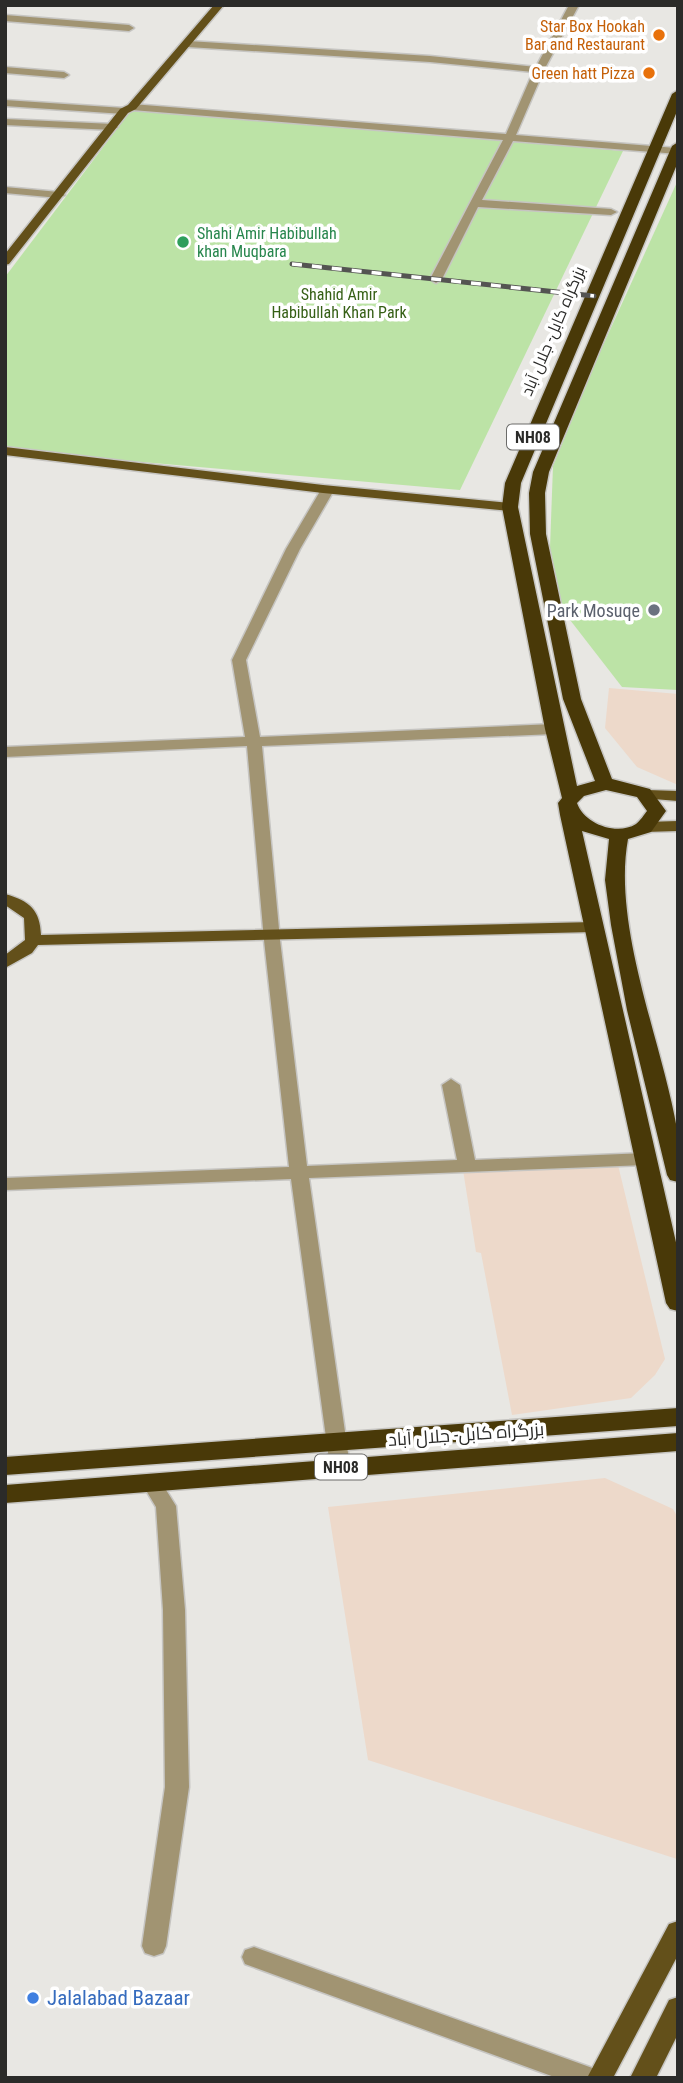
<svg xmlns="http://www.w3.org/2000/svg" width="683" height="2083" font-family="'Roboto Condensed',Cairo,sans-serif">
<rect width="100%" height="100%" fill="#e8e7e3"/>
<g fill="#edd9ca">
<path d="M609,688L678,694V785L637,767L605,728Z"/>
<path d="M618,1165L665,1359L655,1375L631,1398L512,1415L481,1253L476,1252L463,1170Z"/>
<path d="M605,1478L673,1509L678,1518L677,1859L368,1760L328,1507Z"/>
</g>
<g fill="#bce3a6">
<path d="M132,109L623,151L460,490L5,450V277Z"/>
<path d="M678,180V690L622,687L560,607L550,548L553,466L595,363Z"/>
</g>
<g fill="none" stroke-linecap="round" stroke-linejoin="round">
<g stroke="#c6c5c2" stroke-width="3">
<g id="minor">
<path d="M569,5H579L544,70L516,135L676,148L678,154L513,141L482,200L611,209L617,212L611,215L478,207L442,279L436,283L430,279L503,140L132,110L127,107L132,104L506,134L533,72L430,62L188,47L183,44L188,41L430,56L536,67Z"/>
<path d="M5,15L129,25L134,28L129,31L5,21Z"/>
<path d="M5,67L64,72L69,75L64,78L5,73Z"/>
<path d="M5,100L124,108L129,111L124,114L5,106Z"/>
<path d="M5,119L113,124L118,127L113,130L5,125Z"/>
<path d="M5,187L59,192L65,195L59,198L5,193Z"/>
<path d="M323,485L333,492L300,549L246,660L260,737L554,724L562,729L554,734L262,746L280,940L307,1166L457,1160L442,1085L451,1079L460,1085L475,1160L646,1153L655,1159L646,1165L309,1178L350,1467L347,1472L340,1475L333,1472L330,1467L291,1179L5,1190V1178L289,1167L264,940L247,746L5,757V747L245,737L232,660L286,549L319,493L316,489Z"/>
<path d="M151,1474L158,1477L176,1506L185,1610L189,1787L166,1946L163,1953L154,1956L145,1953L142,1946L165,1787L163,1610L156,1507L141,1482L144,1477Z"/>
<path d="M254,1947L598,2070L602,2078H557L245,1964L242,1957L245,1950Z"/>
</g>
</g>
<g stroke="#c6c5c2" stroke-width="3">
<g id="major">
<path d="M214,5H224L136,109L128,113L9,264L5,265V254L120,109L128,105Z"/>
<path d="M5,447L323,485L510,503L517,507L510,511L323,493L5,455Z"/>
<path d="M647,790L678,791V801L641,798L639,795Z"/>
<path d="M678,821V831L645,832L637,827L645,822Z"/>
<path d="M5,894C30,901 40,910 41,935L594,922L602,927L594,932L38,945L32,953L5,968V955L25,940L24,918L5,905Z"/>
<path d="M678,1921V1955L613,2078H587L669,1924Z"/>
<path d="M678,1997V2034L656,2078H630L669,2000Z"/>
</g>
</g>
<g stroke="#c6c5c2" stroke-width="3">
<g id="highway">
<path d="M678,90V109L521,483L518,507L577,786L595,781L563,699L530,534L529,493L533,472L672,146L678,142V162L549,472L545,493L546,534L581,699L612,779L650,789L666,811L651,832L628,839C612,926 662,1042 677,1129C680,1145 678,1165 678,1182L670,1180L667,1175L627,1010L611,925L605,880L609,839L582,831L678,1251V1311L670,1309L666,1303L560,815L558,803L562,798L545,729L502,507L505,483L672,94ZM606,790L637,797L647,811C644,815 640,821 636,824C617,836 584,824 577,803L584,796Z"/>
<path d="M678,1408V1426L5,1475V1457Z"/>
<path d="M678,1433V1451L5,1503V1485Z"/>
</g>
</g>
<use href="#minor" fill="#a19472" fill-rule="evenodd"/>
<use href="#major" fill="#63501a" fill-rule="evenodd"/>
<use href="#highway" fill="#493908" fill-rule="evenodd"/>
<g stroke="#545452" stroke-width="5">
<path id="rail" d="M292,264L594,296"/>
</g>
<use href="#rail" stroke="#fff" stroke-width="3.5" stroke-dasharray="10" stroke-linecap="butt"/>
</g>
<g fill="#e8710a" stroke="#fff" stroke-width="2.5">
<circle cx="659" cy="35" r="7"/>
<circle cx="649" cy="73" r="7"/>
</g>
<circle fill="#2e9e5b" stroke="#fff" stroke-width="2.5" cx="183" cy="242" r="7"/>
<circle fill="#6b7280" stroke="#fff" stroke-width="2.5" cx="654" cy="610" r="7"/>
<circle fill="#3f7fe0" stroke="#fff" stroke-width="2.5" cx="33" cy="1998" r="7"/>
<g text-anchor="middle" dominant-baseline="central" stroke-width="7" stroke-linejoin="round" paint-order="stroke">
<g font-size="16" fill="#c56008" stroke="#fff" text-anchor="end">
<text x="645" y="26">Star Box Hookah<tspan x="645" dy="18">Bar and Restaurant</tspan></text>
<text x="635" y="73">Green hatt Pizza</text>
</g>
<g font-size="16" fill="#27864d" stroke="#fff" text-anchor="start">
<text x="197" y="233">Shahi Amir Habibullah<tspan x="197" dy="18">khan Muqbara</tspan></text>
</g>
<g font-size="16" fill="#355f15" stroke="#fff">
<text x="339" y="294">Shahid Amir<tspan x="339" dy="18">Habibullah Khan Park</tspan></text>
</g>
<g font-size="16" fill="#2b2b29" stroke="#fff">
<text transform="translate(553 331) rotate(-67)">بزرگراه کابل- جلال آباد</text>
</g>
<g fill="#fff" stroke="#6b6b69" stroke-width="2">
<rect x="507" y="424.5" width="52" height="25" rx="5"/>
<rect x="315" y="1454.5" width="52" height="25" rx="5"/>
</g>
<g font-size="16" font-weight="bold" fill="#2b2b29">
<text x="533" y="437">NH08</text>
<text x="341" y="1467">NH08</text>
</g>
<g font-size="18" fill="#5b616d" stroke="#fff" text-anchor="end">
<text x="640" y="610">Park Mosuqe</text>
</g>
<g font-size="18" fill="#2b2b29" stroke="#fff">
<text transform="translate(466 1434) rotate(-4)">بزرگراه کابل- جلال آباد</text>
</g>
<g font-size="21" fill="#366cbe" stroke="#fff" text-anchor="start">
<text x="47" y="1998">Jalalabad Bazaar</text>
</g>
</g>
<rect width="683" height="2083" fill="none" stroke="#2b2b29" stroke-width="14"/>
</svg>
